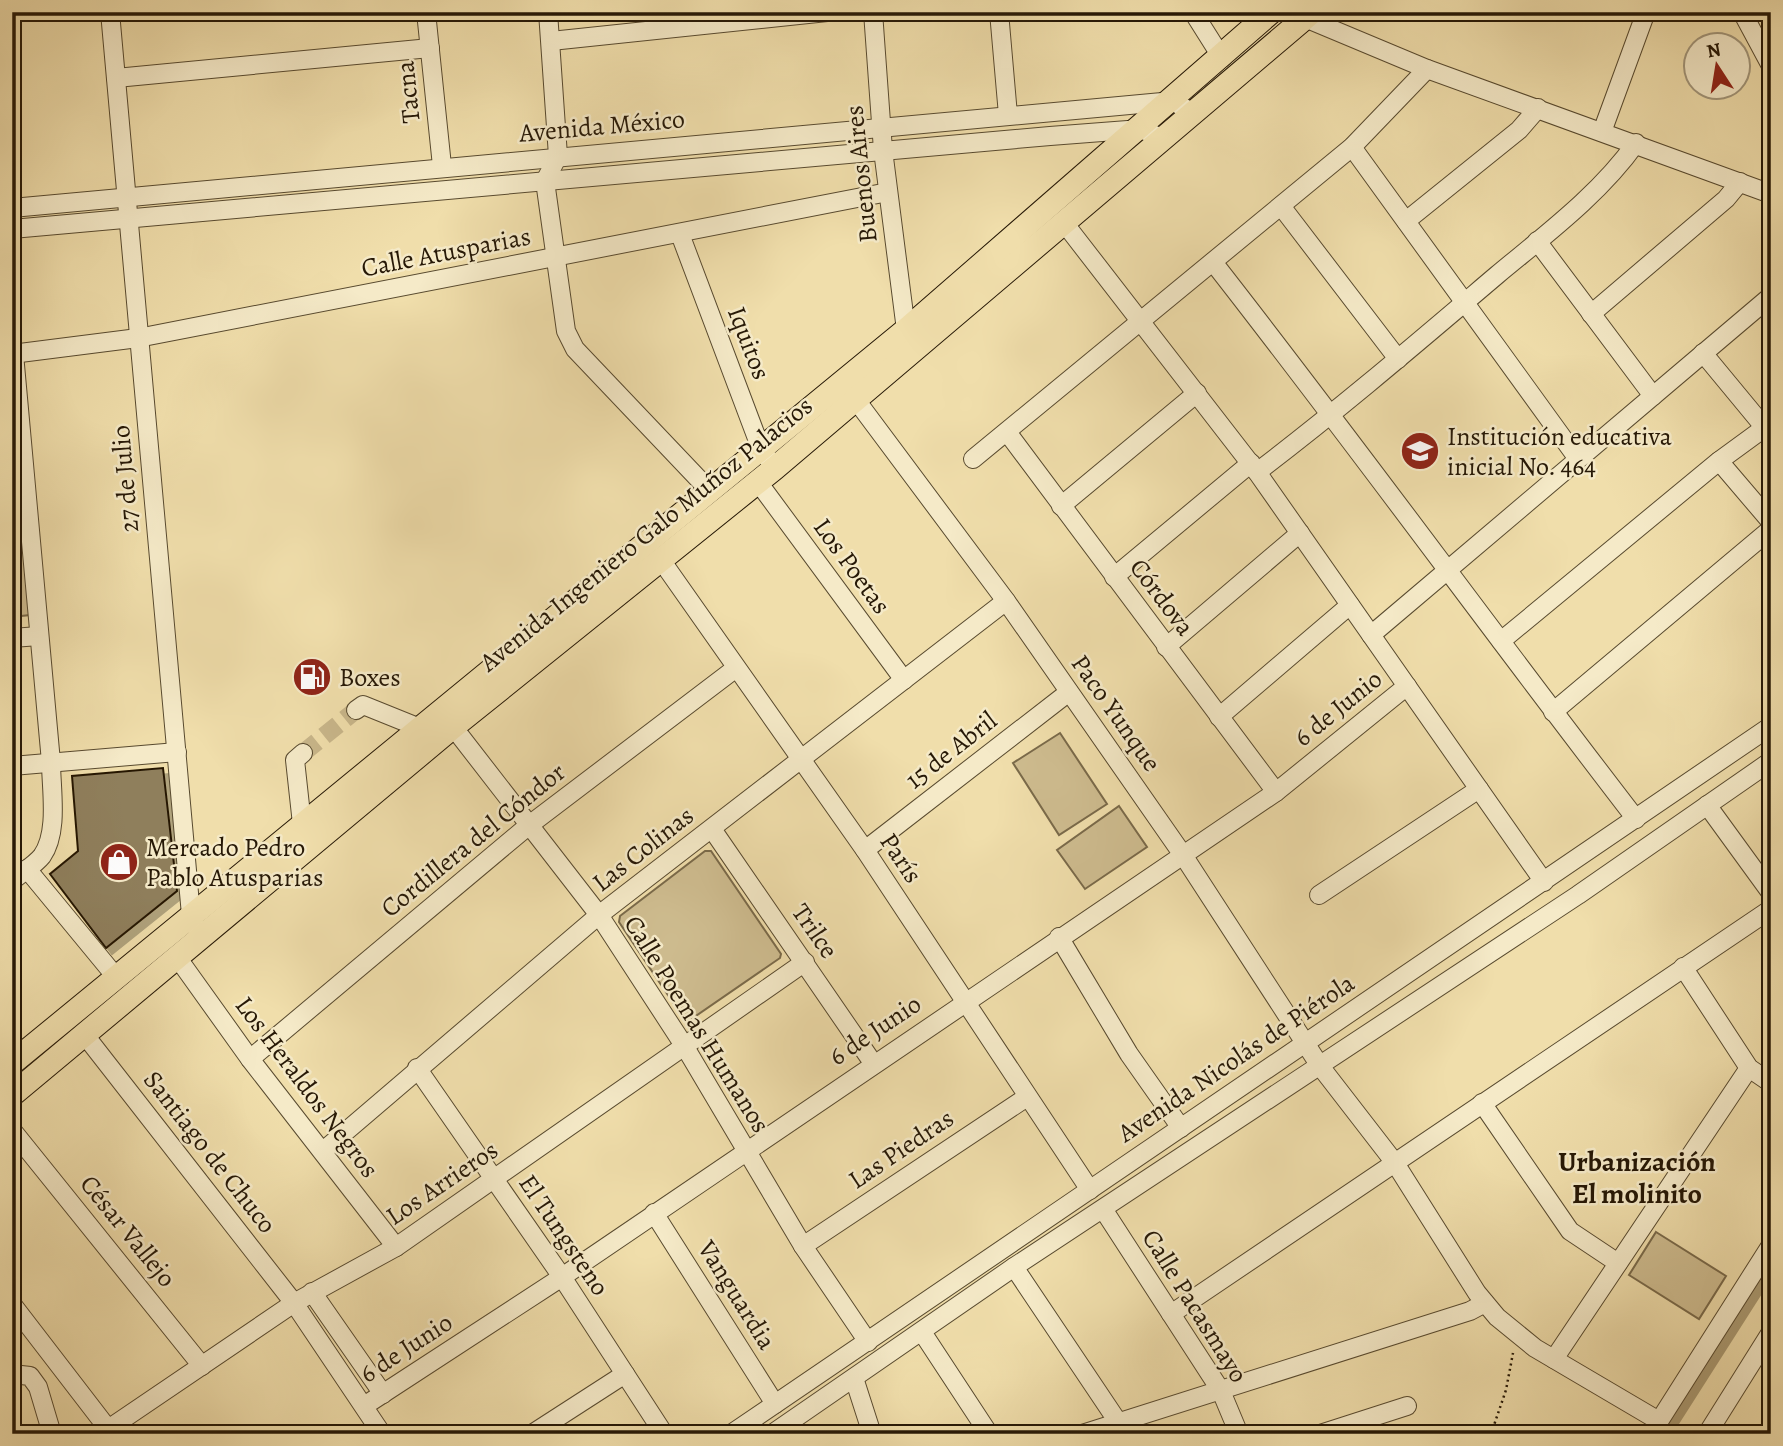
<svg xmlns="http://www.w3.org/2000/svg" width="1783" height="1446" font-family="Alegreya,serif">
<defs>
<filter id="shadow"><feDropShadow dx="6" dy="6" stdDeviation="0" flood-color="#0004"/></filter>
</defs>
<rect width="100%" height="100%" fill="#f0deab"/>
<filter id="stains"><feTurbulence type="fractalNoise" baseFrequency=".00286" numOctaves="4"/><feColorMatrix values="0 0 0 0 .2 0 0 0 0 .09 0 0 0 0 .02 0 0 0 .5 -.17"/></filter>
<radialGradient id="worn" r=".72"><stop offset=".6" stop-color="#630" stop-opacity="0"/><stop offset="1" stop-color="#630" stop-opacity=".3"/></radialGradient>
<g fill="#cebc8f" stroke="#7a6a4a" stroke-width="2">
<path d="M12,403L30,615L12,617Z"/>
<path d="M1060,733L1107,804L1059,835L1013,763Z"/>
<path d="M1119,806L1147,847L1085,889L1057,850Z"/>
<path d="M705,851H711L781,954L780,958L690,1020L684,1019L619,922L620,916Z"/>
<path d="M1656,1232L1726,1276L1699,1319L1629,1275Z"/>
</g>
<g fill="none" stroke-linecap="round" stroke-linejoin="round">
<path stroke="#ab9b73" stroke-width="18" d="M1662,1434L1771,1263"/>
</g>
<path fill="#8f7f5c" stroke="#261806" stroke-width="2" filter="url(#shadow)" d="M163,768L177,891L106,948L50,874L78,851L72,776Z"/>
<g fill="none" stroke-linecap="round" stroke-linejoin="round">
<path stroke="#c8b68a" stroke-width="18" stroke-dasharray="18 9" stroke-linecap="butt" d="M303,753L356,710"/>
<g stroke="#584a2f" stroke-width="20">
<g id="minor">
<path d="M110,12L191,915L195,926"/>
<path d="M426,12L442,166"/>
<path d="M548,12L558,156L545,181L566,331L575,349L710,491"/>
<path d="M873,12L883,150L906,330"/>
<path d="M999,12L1008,115"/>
<path d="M1193,12L1222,58"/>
<path d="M1742,12L1771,66"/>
<path d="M1305,18L1427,69L1771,194"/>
<path d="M551,41L827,12"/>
<path d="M116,78L430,48"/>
<path d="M1602,132L1646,12"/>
<path d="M1352,147L1578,459"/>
<path d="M1281,206L1398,359"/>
<path d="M12,208L1173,101L1194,114"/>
<path d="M1406,221L1519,130L1538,108"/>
<path d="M1065,224L1257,472L1544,882"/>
<path d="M12,229L1050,136L1141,129L1164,139"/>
<path d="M680,234L761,449L775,468"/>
<path d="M1537,241L1653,396"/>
<path d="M1213,262C1357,446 1494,635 1636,819"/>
<path d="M1591,314L1726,199L1740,182"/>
<path d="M1703,353L1765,428"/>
<path d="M12,354L138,338L888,192"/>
<path d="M856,400L1006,601L1183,855L1320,1066L1395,1163L1477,1293L1497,1317L1535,1348L1659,1421"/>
<path d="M1007,432L1276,792"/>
<path d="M973,459L1352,147L1427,69"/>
<path d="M1719,461L1771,522"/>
<path d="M1257,472C1340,409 1418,342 1497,275C1545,235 1600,194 1636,143"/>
<path d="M758,482L904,680"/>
<path d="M1061,506L1197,393"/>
<path d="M661,560L865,850L1090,1190"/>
<path d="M1114,577L1251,463"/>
<path d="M1371,635L1771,296"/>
<path d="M12,638L39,636"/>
<path d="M1501,641L1719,461L1771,423"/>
<path d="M1166,647L1300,533"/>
<path d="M356,710L363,705L420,728"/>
<path d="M1553,712L1771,529"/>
<path d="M1219,717L1350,605"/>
<path d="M447,719L599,915L685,1047L803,1246L868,1342"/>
<path d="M12,766L177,752"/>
<path d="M1707,805L1771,893"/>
<path d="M302,824L295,760L303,753"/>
<path d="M712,829L873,1063"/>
<path d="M865,850L1069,692"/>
<path d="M27,869L116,977"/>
<path d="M12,881C21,873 35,865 42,856C59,832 51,789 51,762L14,354"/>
<path d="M1319,895L1479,789"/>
<path d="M1059,937L1129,1054L1181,1128"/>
<path d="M177,957L250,1059L396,1247"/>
<path d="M1683,967L1749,1068L1771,1083"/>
<path d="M84,1034L294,1303L382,1434"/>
<path d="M250,1059L528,826L736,668"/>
<path d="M417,1068L562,1277L664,1434"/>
<path d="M1482,1103L1570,1231L1618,1263"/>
<path d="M12,1130L202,1366"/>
<path d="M323,1151L599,915L1006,601"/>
<path d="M1103,1209L1221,1391L1239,1434"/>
<path d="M654,1213L775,1404"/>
<path d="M803,1246L1027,1097"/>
<path d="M1014,1267L1118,1422"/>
<path d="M312,1292L383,1394"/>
<path d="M12,1304L112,1434"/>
<path d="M1171,1314L1771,909"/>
<path d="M922,1332L989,1434"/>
<path d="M1554,1359L1749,1068"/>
<path d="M12,1374L30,1376L38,1387L52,1434"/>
<path d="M854,1378L872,1434"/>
<path d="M364,1406L562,1277L1276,792L1407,686"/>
<path d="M101,1434L294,1303L396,1247L805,962"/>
<path d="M532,1434L625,1374"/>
<path d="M731,1434L1771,726"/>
<path d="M772,1434L1014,1267L1578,895L1771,761"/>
<path d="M1082,1434L1470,1311L1485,1303"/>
<path d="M1320,1434L1407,1406"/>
<path d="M1651,1434L1771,1245"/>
<path d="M1707,1434L1771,1332"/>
</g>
</g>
<g stroke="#261806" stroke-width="25">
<g id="major">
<path d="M12,1063L906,330L1271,12"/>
<path d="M12,1095L453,727L775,468L1312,12"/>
</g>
</g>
<path stroke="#261806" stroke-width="2.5" stroke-dasharray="2 3.5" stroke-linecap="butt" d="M1491,1434L1506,1390L1513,1353"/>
<use href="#minor" stroke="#f5eac8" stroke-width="18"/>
<use href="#major" stroke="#f0deab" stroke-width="23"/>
</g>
<defs>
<g id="school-disc" transform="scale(2.0125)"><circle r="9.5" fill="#8f2418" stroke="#f5eac8"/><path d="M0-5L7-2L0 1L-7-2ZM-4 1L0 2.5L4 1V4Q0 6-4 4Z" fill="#fff"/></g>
<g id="fuel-disc" transform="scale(2.0125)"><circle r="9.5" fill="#8f2418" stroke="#f5eac8"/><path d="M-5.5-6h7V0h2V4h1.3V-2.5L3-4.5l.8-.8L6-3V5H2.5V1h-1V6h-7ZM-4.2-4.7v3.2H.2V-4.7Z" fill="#fff"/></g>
<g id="shop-disc" transform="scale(2.0125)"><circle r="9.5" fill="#8f2418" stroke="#f5eac8"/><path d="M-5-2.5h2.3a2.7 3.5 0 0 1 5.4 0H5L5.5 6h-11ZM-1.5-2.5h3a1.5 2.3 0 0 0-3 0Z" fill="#fff"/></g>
</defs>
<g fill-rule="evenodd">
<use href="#school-disc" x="1420" y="451"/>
<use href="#fuel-disc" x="312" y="677"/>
<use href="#shop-disc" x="119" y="862"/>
</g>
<g text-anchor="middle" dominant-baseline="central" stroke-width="5" stroke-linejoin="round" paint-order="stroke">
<g font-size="26" fill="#261806" stroke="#f5eac8">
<text transform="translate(408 92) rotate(-96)">Tacna</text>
<text transform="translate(602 126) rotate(-5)">Avenida México</text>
<text transform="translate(861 174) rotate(-96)">Buenos Aires</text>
<text transform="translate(446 252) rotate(-11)">Calle Atusparias</text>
<text transform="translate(749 343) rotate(69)">Iquitos</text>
<text transform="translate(125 479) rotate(-95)">27 de Julio</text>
<text transform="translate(646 534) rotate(-39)">Avenida Ingeniero Galo Muñoz Palacios</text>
<text transform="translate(852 566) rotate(54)">Los Poetas</text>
<text transform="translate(1162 597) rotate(53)">Córdova</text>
<text transform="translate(1338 708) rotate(-39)">6 de Junio</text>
<text transform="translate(1116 713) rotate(55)">Paco Yunque</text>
<text transform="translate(951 750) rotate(-38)">15 de Abril</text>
<text transform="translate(473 840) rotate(-39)">Cordillera del Cóndor</text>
<text transform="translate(643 849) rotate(-38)">Las Colinas</text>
<text transform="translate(901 858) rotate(56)">París</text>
<text transform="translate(815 931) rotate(55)">Trilce</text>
<text transform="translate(697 1024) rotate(58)">Calle Poemas Humanos</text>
<text transform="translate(875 1030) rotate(-34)">6 de Junio</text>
<text transform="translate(1236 1058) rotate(-34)">Avenida Nicolás de Piérola</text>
<text transform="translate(307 1087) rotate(53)">Los Heraldos Negros</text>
<text transform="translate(901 1149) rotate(-34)">Las Piedras</text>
<text transform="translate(210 1152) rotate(52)">Santiago de Chuco</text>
<text transform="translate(442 1183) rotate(-34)">Los Arrieros</text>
<text transform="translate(128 1231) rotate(51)">César Vallejo</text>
<text transform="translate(564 1235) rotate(56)">El Tungsteno</text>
<text transform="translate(737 1295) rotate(58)">Vanguardia</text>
<text transform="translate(1195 1306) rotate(58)">Calle Pacasmayo</text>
<text transform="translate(406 1348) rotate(-33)">6 de Junio</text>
</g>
<g font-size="26" fill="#261806" stroke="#f5eac8" text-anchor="start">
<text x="1447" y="436">Institución educativa<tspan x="1447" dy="30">inicial No. 464</tspan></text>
<text x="339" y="677">Boxes</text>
<text x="146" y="847">Mercado Pedro<tspan x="146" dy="30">Pablo Atusparias</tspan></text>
</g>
<g font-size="28" font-weight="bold" fill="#261806" stroke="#f5eac8">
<text x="1637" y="1162">Urbanización<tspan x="1637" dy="32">El molinito</tspan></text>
</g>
</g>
<rect width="1783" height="1446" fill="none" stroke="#f0deab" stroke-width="42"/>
<rect x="14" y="14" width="1755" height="1418" fill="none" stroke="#261806" stroke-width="3.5"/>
<rect x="21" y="21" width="1741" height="1404" fill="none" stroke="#261806" stroke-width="2"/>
<g transform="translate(1717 66) rotate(348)"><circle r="33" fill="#f5eac8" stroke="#a2967a" stroke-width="2"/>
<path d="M0-5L12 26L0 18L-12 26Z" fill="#8f2418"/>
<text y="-10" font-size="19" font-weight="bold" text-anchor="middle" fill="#261806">N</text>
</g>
<rect width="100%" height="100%" filter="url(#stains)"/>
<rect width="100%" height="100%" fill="url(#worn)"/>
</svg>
